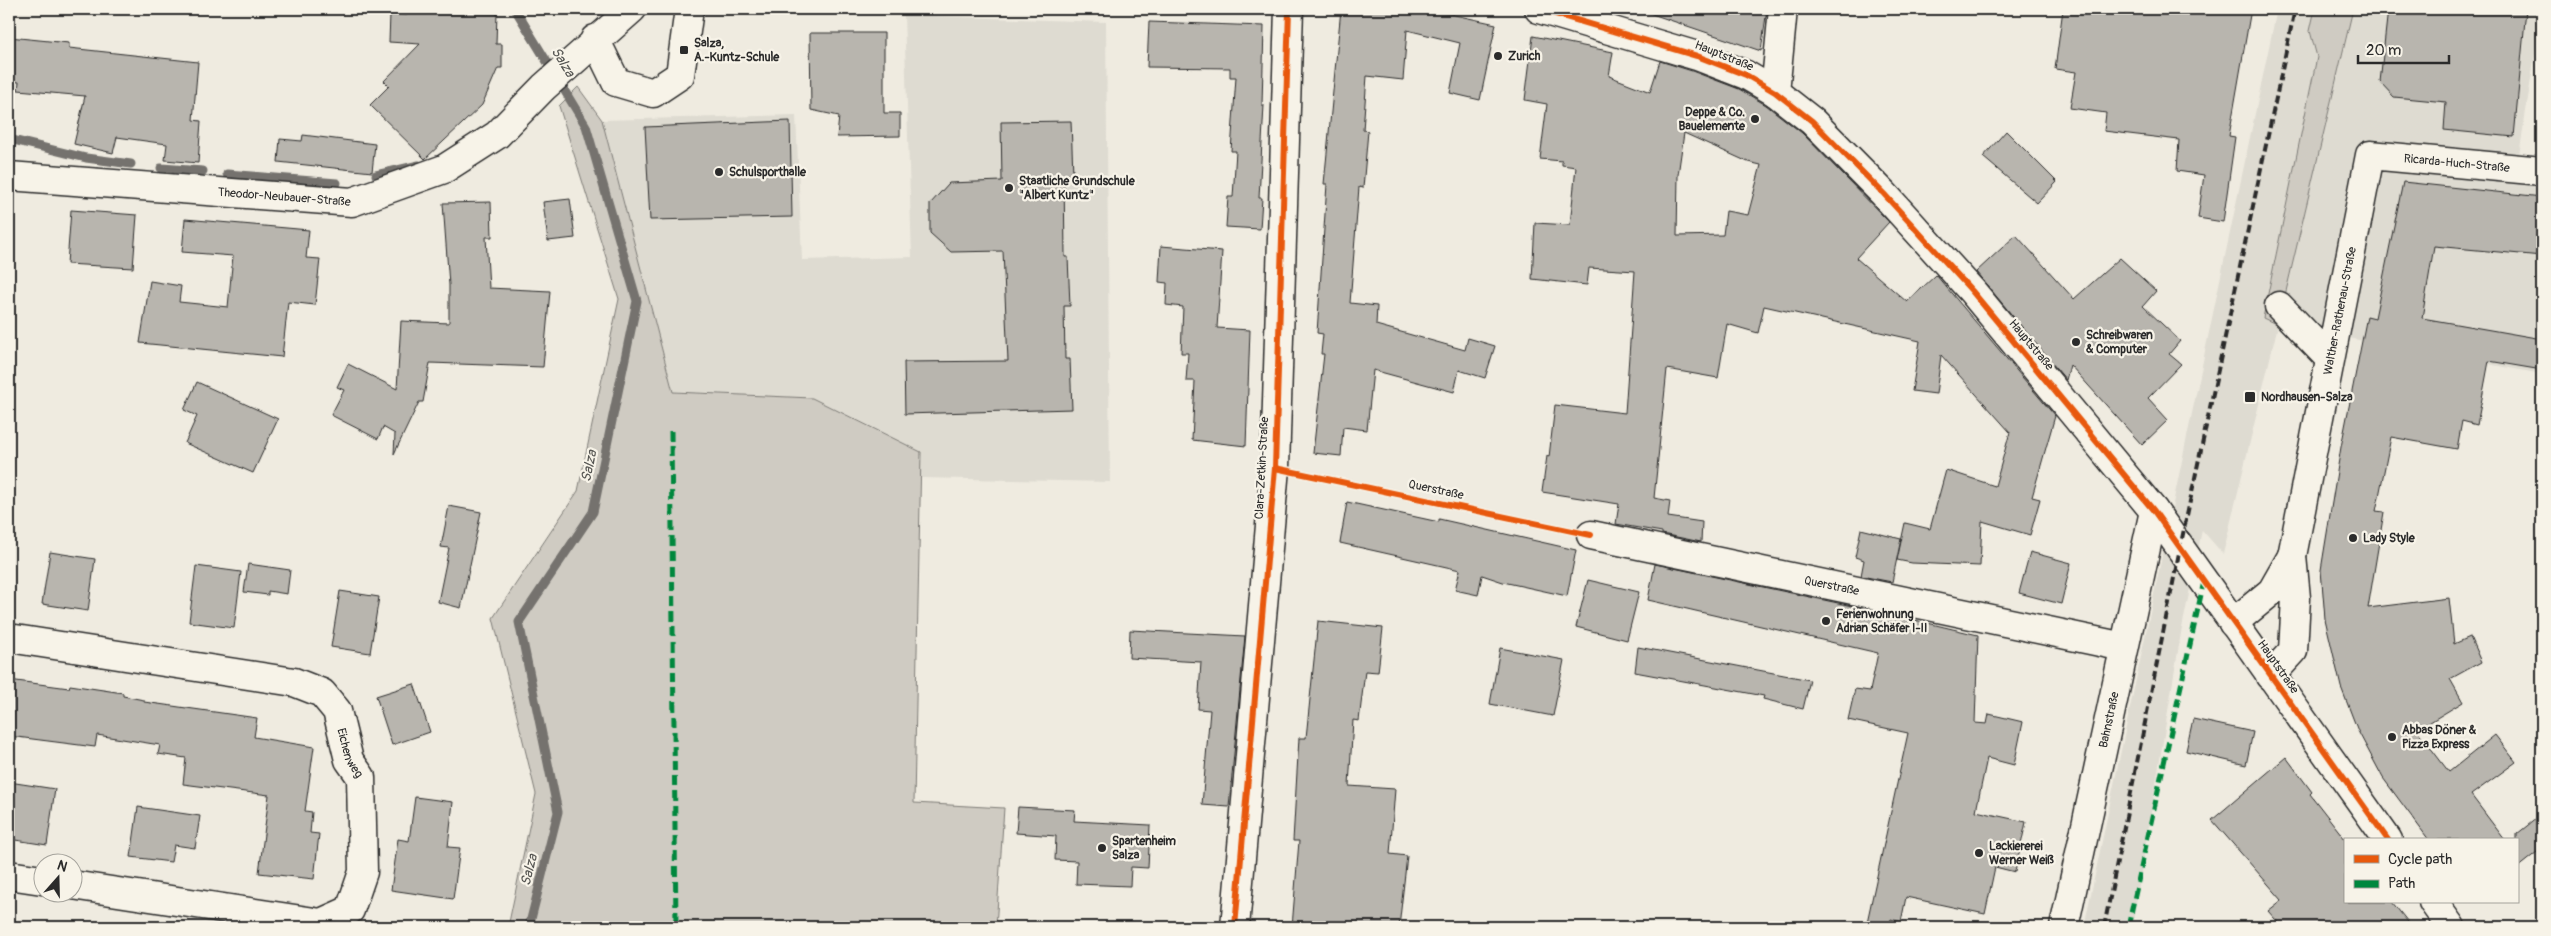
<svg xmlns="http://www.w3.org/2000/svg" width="2551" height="936" font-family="Pangolin,sans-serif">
<rect width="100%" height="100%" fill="#efebe0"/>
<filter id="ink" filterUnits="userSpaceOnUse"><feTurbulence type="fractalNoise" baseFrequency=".02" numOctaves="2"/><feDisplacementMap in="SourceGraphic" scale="10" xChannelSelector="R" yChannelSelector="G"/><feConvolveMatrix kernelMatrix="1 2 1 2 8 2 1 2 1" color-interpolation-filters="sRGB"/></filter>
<g filter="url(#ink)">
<g fill="#dedbd1">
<path d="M2277,9H2315L2310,31L2317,57L2263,318L2278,325L2353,9H2542L2515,181L2542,184V374L2278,325L2223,554L2202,530L2181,633L2132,927H2084Z"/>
<path d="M904,15L1106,22L1110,482L921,478V452L812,398L673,392L602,120L796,115L802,260L912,257Z"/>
</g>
<g fill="#cfcbc2" stroke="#7d7b76">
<path d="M2315,9H2353L2278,325L2263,318L2317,57L2310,31Z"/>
<path d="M578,87L602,120L673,392L812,398L921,452L914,803L1004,808L996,927H508L536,794L493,618L578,491L619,299L559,106Z"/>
</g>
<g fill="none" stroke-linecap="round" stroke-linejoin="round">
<g stroke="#74726e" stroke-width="9">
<path d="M515,9L586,126L637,301L593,512L519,622L558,812L529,927"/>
<path d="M9,139L86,158L131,164"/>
<path d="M161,168L203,171"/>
<path d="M227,174L337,183"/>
<path d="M376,175L419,165"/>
</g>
</g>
<g fill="#b8b5ae" stroke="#2b2b2b" fill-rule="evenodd">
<path d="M1341,9H1427L1496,24L1480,100L1450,93L1460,43L1407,30L1403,80L1367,76L1363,130L1368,131L1363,188L1359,187L1350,303L1377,306L1376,325L1465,350L1468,338L1495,346L1485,378L1459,370L1454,392L1373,370L1367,430L1343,427L1341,456L1313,453L1324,354H1321L1323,334L1317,333L1327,184H1324Z"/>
<path d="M1650,9H1767L1761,51L1649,13Z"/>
<path d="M2063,9H2251L2229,136L2235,137L2223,222L2198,218L2204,175L2177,171L2179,140L2104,131L2106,113L2070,108L2076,72L2055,69Z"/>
<path d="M2388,9H2526L2514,137L2444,130L2446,102L2394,97L2380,82Z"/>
<path d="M407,10L497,13L496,44H502V68H498L482,105L425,159L370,105L389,86L384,81L420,44L389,42L390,14L407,15Z"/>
<path d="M1149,22L1264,26L1262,105H1264L1259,198H1262L1260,229L1226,227L1228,197H1233L1236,151H1231L1236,77H1230V68L1147,67Z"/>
<path d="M810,33H884V113H900V136L837,137L839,116L811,110Z"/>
<path d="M1533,36L1613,52L1609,76L1650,92L1660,61L1692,71L1739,89L1766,105L1802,133L1889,222L1856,258L1907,302L1936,275L2055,416L2032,497L2040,499L2030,535L1982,521L1980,566L1912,563L1897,560L1905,523L1930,529L1946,470L1995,486L2010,432L1941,355L1936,394L1912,391L1920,341L1764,306L1758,333L1727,324L1718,378L1667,369L1654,498L1670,501L1668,517L1702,522L1701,542L1662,534V532L1616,524L1619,504L1542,492L1547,456L1549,457L1555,405L1625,413L1635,271L1589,268L1587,285L1532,279L1535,223L1570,225L1576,167L1562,165V161L1540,159L1547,104L1525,100ZM1684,133L1748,162L1761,165L1748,215L1726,211L1723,235L1677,236L1678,175Z"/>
<path d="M9,37L69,43V48L198,62L193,120L201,121L198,163L165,160L167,144L117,137L113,153L74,144L85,96L18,90L19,82L9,81Z"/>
<path d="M790,121L792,217L650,220L645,127Z"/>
<path d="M1071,121L1073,175H1064L1065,257H1068L1070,306H1064L1065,359H1070L1072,409L905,414L904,362L1008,361L1003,251L951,252L930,233V204L949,183L1002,181L1001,122Z"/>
<path d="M2006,131L2057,182L2037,203L1983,157Z"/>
<path d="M303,135L375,144L372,172L278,162L280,139L302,141Z"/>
<path d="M2403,182L2542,197V256L2434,246L2422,318L2542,339V370L2489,361L2477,425L2462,421L2457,449L2391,437L2376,511L2384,512L2368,608L2449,598L2454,644L2470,637L2481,662L2450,679L2463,702L2417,730L2449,772L2495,735L2516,762L2471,795L2505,840H2429L2383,778L2358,731L2341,687L2325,619L2321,570L2341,447L2367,316L2375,318Z"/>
<path d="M570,199L575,238L548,241L543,202Z"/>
<path d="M491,202L492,237H486L489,288L550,291L543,367L430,363L423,402H419L394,454L395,434L383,427L378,439L331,415L344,390L337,387L348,364L397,389L401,321L449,323V285L443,203Z"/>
<path d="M71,210L137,215L133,268L67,264Z"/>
<path d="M185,219L309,230L306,258L320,259L315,305L288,302L282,357L140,343L150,281L181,286L179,302L228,307L233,256L182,252Z"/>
<path d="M2016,235L2074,299L2120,258L2156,291L2143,306L2180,341L2169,354L2181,364L2148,398L2168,420L2142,445L2070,365L2066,380L1976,272Z"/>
<path d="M1161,246L1222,251L1217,328L1250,330L1246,446L1192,440L1195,381H1186L1188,353H1181L1183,307L1166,305L1167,283L1159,282Z"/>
<path d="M197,382L278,419L253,473L185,443L197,416L184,410Z"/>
<path d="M1347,502L1439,522V519L1576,550L1567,596L1503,582L1482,575L1478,595L1455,590L1460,570L1340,543Z"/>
<path d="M449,506L481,512L461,608L438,602L449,548L441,547Z"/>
<path d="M1861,529L1901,539L1892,582L1861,576L1864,560L1855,557Z"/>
<path d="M50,552L95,559L88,611L42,604Z"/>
<path d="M2030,552L2071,563L2061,604L2019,593Z"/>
<path d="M248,564L290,570L287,594L268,591V595L244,592Z"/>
<path d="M1655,564L1885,613L1978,635L1975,723L1987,724L1989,714L2023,722L2014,765L1987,758L1976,811L2026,822L2015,872L1995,867L1985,914L1906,897L1901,922L1891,919L1889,927H1866L1908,733L1848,720L1855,689L1870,691L1878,653L1648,600Z"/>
<path d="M196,566L241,572L234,628L189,622Z"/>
<path d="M1588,580L1639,592L1627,640L1576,627Z"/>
<path d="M340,591L379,597L370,653L331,647Z"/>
<path d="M1318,621L1383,628L1378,672L1365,671L1359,721L1353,720L1349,786L1395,789L1390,854L1407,856L1399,927H1292L1299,841H1293L1299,738H1306Z"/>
<path d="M1130,630L1245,636L1229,807L1202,805L1210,710L1198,709L1201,662L1129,658Z"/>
<path d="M1638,647L1810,680L1803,709L1763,699L1764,696L1635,672Z"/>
<path d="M1500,648L1564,660L1553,716L1490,704Z"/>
<path d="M9,680L69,688L70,685L123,693V696L144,700V702L257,718L254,737L314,747L305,811L312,812L310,833L319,834L314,879L259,873L269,795L183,784L186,758L158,754L160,745L97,735L95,747L9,736Z"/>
<path d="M414,684L430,732L392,745L376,696Z"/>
<path d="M2193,719L2253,732L2246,765L2186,751Z"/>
<path d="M2286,757L2312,792L2310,794L2345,839V902H2392L2412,927H2282L2268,911L2282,900L2212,820Z"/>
<path d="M9,782L55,789L47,845L9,839Z"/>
<path d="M415,797L453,802L448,847L460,848L453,899L391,890L398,839L409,841Z"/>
<path d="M138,807L200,816L195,848L174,845L171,862L131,857Z"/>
<path d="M1018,807L1075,810L1074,821L1150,825L1148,868L1131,867L1130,886L1076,884L1077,861L1055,860L1056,836L1016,833Z"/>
<path d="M2542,814V848L2517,868V834Z"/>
</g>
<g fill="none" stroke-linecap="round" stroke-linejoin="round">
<g stroke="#2b2b2b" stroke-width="31">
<g id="street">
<path d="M595,39L616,82L653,93L680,75L689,9"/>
<path d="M1775,92L1783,9"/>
<path id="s1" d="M9,176L352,202L444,169L497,135L544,87L632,9"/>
<path d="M2279,306L2329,358"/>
<path id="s2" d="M1591,535L2124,647"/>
<path d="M2233,623L2272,591L2292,556"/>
<path id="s3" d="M9,638L294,682L322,693L337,711L349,760L361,777L363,872L350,910L321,923L72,885"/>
<path id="s4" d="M2270,676L2293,651L2296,598L2292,556L2370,155L2542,171"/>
<path d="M9,875L42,880"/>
<path d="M1235,927L1275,468L1289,9"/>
<path id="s5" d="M2064,927L2154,511"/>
</g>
</g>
<g stroke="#2b2b2b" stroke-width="31">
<g id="secondary">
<path d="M1539,9L1697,56L1746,75L1775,92L1812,121L1884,194L1972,291L2154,511L2388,840"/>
<path d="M2433,902L2451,927"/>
</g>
</g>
<use href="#street" stroke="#f7f3e8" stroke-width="28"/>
<use href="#secondary" stroke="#f7f3e8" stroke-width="28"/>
<path stroke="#2b2b2b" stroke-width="4" stroke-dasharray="8 4" stroke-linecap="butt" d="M2104,927L2180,548L2295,9"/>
<g stroke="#00873e" stroke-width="5" stroke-dasharray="10 5" stroke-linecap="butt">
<path d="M671,431L676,927"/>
<path d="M2128,927L2204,581"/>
</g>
<g stroke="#f7f3e8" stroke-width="9">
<g id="cycleway">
<path d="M1539,9L1697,56L1746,75L1775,92L1812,121L1884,194L1972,291L2154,511L2388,840"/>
<path d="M1275,468L1591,535"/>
<path d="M1235,927L1275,468L1289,9"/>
</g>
</g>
<use href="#cycleway" stroke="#e8590c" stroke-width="6"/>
</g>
</g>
<g fill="#2b2b2b" stroke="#f7f3e8" stroke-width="2">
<rect x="679" y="45" width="10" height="10" rx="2.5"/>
<circle cx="1498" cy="56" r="5"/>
<circle cx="1755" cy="119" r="5"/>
<circle cx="719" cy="172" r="5"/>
<circle cx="1009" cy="188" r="5"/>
<circle cx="2076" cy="342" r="5"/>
<rect x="2244" y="391" width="12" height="12" rx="2.5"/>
<circle cx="2353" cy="538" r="5"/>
<circle cx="1826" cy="621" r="5"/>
<circle cx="2392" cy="737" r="5"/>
<circle cx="1102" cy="848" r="5"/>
<circle cx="1979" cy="853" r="5"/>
</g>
<g text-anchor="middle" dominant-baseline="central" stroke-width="4.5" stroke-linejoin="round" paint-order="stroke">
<g font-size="12" font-weight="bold" fill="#2b2b2b" stroke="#f7f3e8" text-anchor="start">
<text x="694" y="43">Salza,<tspan x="694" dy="14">A.-Kuntz-Schule</tspan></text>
<text x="1508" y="56">Zurich</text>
<text x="1745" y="112" text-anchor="end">Deppe &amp; Co.<tspan x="1745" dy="14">Bauelemente</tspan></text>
<text x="729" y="172">Schulsporthalle</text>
<text x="1019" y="181">Staatliche Grundschule<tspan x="1019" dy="14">"Albert Kuntz"</tspan></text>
<text x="2086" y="335">Schreibwaren<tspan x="2086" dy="14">&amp; Computer</tspan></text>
<text x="2261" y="397">Nordhausen-Salza</text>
<text x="2363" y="538">Lady Style</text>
<text x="1836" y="614">Ferienwohnung<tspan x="1836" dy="14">Adrian Schäfer I-II</tspan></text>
<text x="2402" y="730">Abbas Döner &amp;<tspan x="2402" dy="14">Pizza Express</tspan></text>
<text x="1112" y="841">Spartenheim<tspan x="1112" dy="14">Salza</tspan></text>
<text x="1989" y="846">Lackiererei<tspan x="1989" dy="14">Werner Weiß</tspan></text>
</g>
<g font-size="12" fill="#2b2b2b" stroke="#f7f3e8">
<text transform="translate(1724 56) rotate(22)">Hauptstraße</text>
<text stroke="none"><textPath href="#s4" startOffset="625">Ricarda-Huch-Straße</textPath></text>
<text stroke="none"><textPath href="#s1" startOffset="276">Theodor-Neubauer-Straße</textPath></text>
<text stroke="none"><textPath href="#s4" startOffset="379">Walther-Rathenau-Straße</textPath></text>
<text transform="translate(2031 345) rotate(50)">Hauptstraße</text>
<text transform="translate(1262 468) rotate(-87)">Clara-Zetkin-Straße</text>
<text transform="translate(1436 490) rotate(12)">Querstraße</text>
<text stroke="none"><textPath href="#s2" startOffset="246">Querstraße</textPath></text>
<text transform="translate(2278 667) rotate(55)">Hauptstraße</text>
<text stroke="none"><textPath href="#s5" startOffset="212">Bahnstraße</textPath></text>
<text stroke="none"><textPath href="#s3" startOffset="386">Eichenweg</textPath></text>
</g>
<g font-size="14" font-style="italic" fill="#555552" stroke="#f7f3e8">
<text transform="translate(563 62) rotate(59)">Salza</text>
<text transform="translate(589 466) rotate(-78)">Salza</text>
<text transform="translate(529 870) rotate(-76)">Salza</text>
</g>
</g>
<rect width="2551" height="936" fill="none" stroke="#f7f3e8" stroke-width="30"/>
<rect x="15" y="15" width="2521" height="906" fill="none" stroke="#2b2b2b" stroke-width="2" filter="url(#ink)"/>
<rect x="2344" y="838" width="175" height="65" fill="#f7f3e8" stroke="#a5a39c"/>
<rect x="2354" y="855" width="25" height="8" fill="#e8590c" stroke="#a5a39c"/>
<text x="2388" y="864" font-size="15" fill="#2b2b2b">Cycle path</text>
<rect x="2354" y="880" width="25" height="8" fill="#00873e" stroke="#a5a39c"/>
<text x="2388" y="888" font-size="15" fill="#2b2b2b">Path</text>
<g transform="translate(58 878) rotate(20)"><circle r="24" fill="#f7f3e8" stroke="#a5a39c"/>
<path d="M0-4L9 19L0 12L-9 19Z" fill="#2b2b2b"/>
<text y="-8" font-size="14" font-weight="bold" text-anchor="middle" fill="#2b2b2b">N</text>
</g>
<path d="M2358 55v8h91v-8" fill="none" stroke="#2b2b2b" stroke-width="2.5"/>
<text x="2366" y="55" font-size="15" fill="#2b2b2b" stroke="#f7f3e8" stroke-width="4" paint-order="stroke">20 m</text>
</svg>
